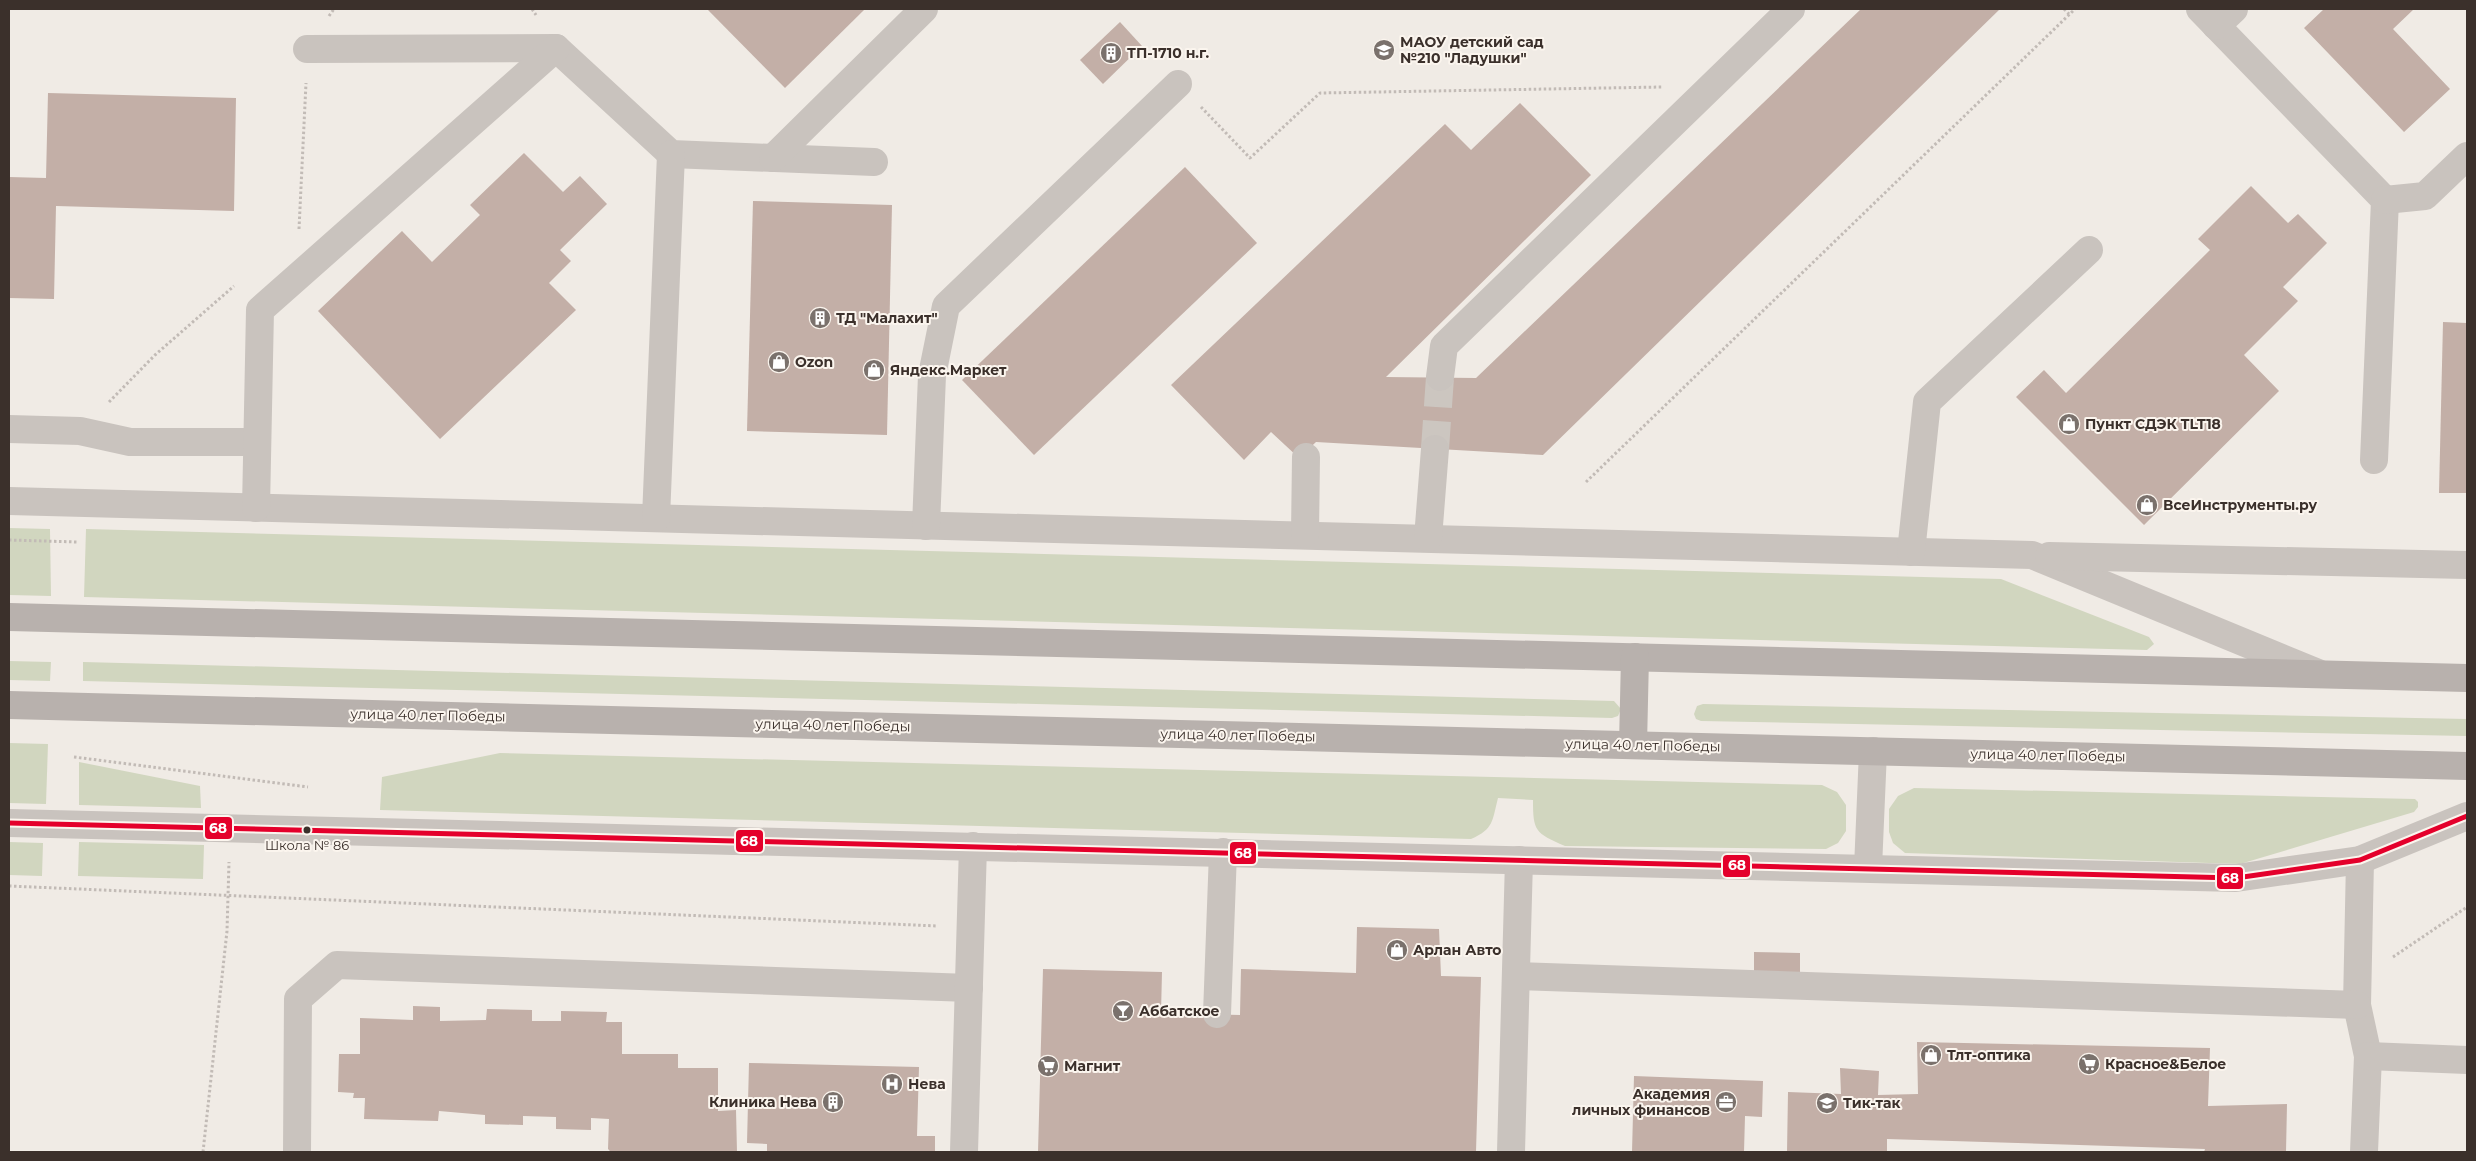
<svg xmlns="http://www.w3.org/2000/svg" width="2476" height="1161" font-family="Montserrat,sans-serif">
<rect width="100%" height="100%" fill="#f0ebe5"/>
<g fill="#d1d6bf">
<path d="M9,528L50,529L51,596L9,595Z"/>
<path d="M86,529L2001,579L2149,637L2154,644L2147,650L84,597Z"/>
<path d="M9,661L51,662L50,681L9,680Z"/>
<path d="M83,662L1614,701L1621,709L1618,716L1612,718L83,681Z"/>
<path d="M1703,704L2467,719V736L1701,721L1696,719L1694,714L1697,706Z"/>
<path d="M9,743L48,744L46,804L9,803Z"/>
<path d="M500,753L1822,785L1837,792L1846,805V831L1838,843L1826,849L1565,846C1535,833 1533,831 1533,800L1498,798C1492,821 1494,829 1471,839L380,810L382,777Z"/>
<path d="M79,762L200,786L201,808L79,805Z"/>
<path d="M1914,788L2415,799L2418,802V807L2414,812L2240,864L1905,853L1893,843L1889,832V809L1898,796Z"/>
<path d="M9,842L43,843L42,876L9,875Z"/>
<path d="M79,842L204,845L203,879L78,876Z"/>
</g>
<g fill="#c3afa7">
<path d="M707,9H865L785,88Z"/>
<path d="M1861,9H2000L1543,455L1316,442L1299,458L1271,432L1244,460L1171,385L1445,124L1471,150L1520,103L1591,175L1386,377L1476,378Z"/>
<path d="M2324,9H2414L2393,29L2450,89L2404,132L2304,28Z"/>
<path d="M1120,22L1142,46L1103,84L1080,60Z"/>
<path d="M48,93L236,98L234,211L56,206L54,299L9,298V177L46,178Z"/>
<path d="M524,153L563,192L580,176L607,204L560,250L571,261L549,283L576,310L440,439L318,311L402,231L432,262L480,215L470,205Z"/>
<path d="M1185,167L1257,243L1034,455L962,380Z"/>
<path d="M2251,186L2288,223L2298,214L2327,243L2283,287L2298,301L2244,355L2279,391L2144,525L2016,397L2044,370L2066,393L2210,250L2198,239Z"/>
<path d="M753,201L892,205L887,435L747,431Z"/>
<path d="M2443,322L2467,323V493H2439Z"/>
<path d="M1357,927L1439,929L1441,976L1481,977L1476,1152H1038L1043,969L1162,972L1161,1013L1240,1015L1241,969L1356,973Z"/>
<path d="M1754,952L1800,953V974L1754,973Z"/>
<path d="M413,1006L440,1007V1021L486,1020L487,1009L532,1010V1021H561V1011L607,1012L606,1022H622V1054H678V1068H718V1111L736,1110L737,1152H611L608,1149L609,1119L591,1118V1130L556,1129V1117L523,1116V1125L485,1124V1115L439,1111L438,1121L364,1119L365,1098H353L354,1093L338,1092L339,1054H360V1018L413,1020Z"/>
<path d="M1917,1042L2210,1048L2208,1106L2287,1104L2286,1152H2204L2205,1149L1887,1139V1152H1787L1788,1092L1841,1094L1840,1068L1879,1071L1878,1095L1918,1094Z"/>
<path d="M749,1063L919,1067L917,1136H935V1152H767V1144L747,1143Z"/>
<path d="M1634,1076L1763,1081L1762,1117L1745,1116L1744,1152H1632Z"/>
</g>
<g fill="none" stroke-linecap="round" stroke-linejoin="round">
<path stroke="#ccc6c0" stroke-width="28" stroke-dasharray="28 14" stroke-linecap="butt" d="M1435,449L1440,377"/>
<g stroke="#c2bbb6" stroke-width="3" stroke-dasharray="2.5 2.5" stroke-linecap="butt">
<path d="M532,9L536,15"/>
<path d="M2064,9L2069,14"/>
<path d="M329,16L334,9"/>
<path d="M1201,107L1250,158L1320,93L1662,87"/>
<path d="M299,229L306,83"/>
<path d="M109,402L155,355L234,286"/>
<path d="M1586,482L2075,9"/>
<path d="M9,540L78,542"/>
<path d="M74,757L308,787"/>
<path d="M9,886L937,926"/>
<path d="M2393,957L2467,907"/>
<path d="M203,1152L227,931L229,862"/>
</g>
<g stroke="#c9c3be" stroke-width="28">
<path d="M2200,9L2385,200L2374,460"/>
<path d="M2216,26L2234,9"/>
<path d="M307,49L556,48L671,154L874,162"/>
<path d="M773,158L924,9"/>
<path d="M2385,200L2425,196L2467,156"/>
<path d="M1440,377L1444,346L1791,9"/>
<path d="M9,429L80,431L130,442H257"/>
<path d="M9,501L2032,555L2318,673"/>
<path d="M256,508L260,310L556,48"/>
<path d="M656,518L671,154"/>
<path d="M926,526L932,375L946,306L1178,84"/>
<path d="M1305,534L1306,457"/>
<path d="M1428,538L1435,449"/>
<path d="M1911,552L1927,402L2089,250"/>
<path d="M2049,556L2467,565"/>
<path d="M9,823L2236,878L2360,860L2467,816"/>
<path d="M2360,860L2357,1005L2368,1056L2364,1152"/>
<path d="M1868,868L1873,751"/>
<path d="M1516,976L2357,1005"/>
<path d="M1217,1014L1223,852"/>
<path d="M2368,1056L2467,1060"/>
<path d="M297,1152L298,999L337,965L969,988"/>
<path d="M964,1152L973,846"/>
<path d="M1511,1152L1519,860"/>
</g>
<g stroke="#b8b1ad" stroke-width="28">
<path d="M9,617L2467,678"/>
<path d="M9,705L2467,766"/>
<path d="M1633,745L1635,657"/>
</g>
<g stroke="#fbf5ee" stroke-width="9">
<path id="bus-1" d="M9,823L2236,878L2360,860L2467,816"/>
</g>
<use href="#bus-1" stroke="#e4002b" stroke-width="5"/>
</g>
<defs>
<g id="school-disc" transform="scale(1.125)"><circle r="9.5" fill="#7a716c" stroke="#fbf5ee"/><path d="M0-5L7-2L0 1L-7-2ZM-4 1L0 2.5L4 1V4Q0 6-4 4Z" fill="#fff"/></g>
<g id="building-disc" transform="scale(1.125)"><circle r="9.5" fill="#7a716c" stroke="#fbf5ee"/><path d="M-4-6H4V6H1V3H-1V6H-4ZM-2.5-4.3h1.7v1.8h-1.7ZM.8-4.3h1.7v1.8H.8ZM-2.5-1h1.7V.8h-1.7ZM.8-1h1.7V.8H.8Z" fill="#fff"/></g>
<g id="shop-disc" transform="scale(1.125)"><circle r="9.5" fill="#7a716c" stroke="#fbf5ee"/><path d="M-5-2.5h2.3a2.7 3.5 0 0 1 5.4 0H5L5.5 6h-11ZM-1.5-2.5h3a1.5 2.3 0 0 0-3 0Z" fill="#fff"/></g>
<g id="bar-disc" transform="scale(1.125)"><circle r="9.5" fill="#7a716c" stroke="#fbf5ee"/><path d="M-6-5H6L.8 .8V4.5H3.5V6h-7V4.5H-.8V.8Z" fill="#fff"/></g>
<g id="supermarket-disc" transform="scale(1.125)"><circle r="9.5" fill="#7a716c" stroke="#fbf5ee"/><path d="M-6-5.5h2.5l.6 2H6L4.5 2H-2.5L-4.4-4H-6ZM-1.5 3.2a1.3 1.3 0 1 0 .1 0ZM3 3.2a1.3 1.3 0 1 0 .1 0Z" fill="#fff"/></g>
<g id="hospital-disc" transform="scale(1.125)"><circle r="9.5" fill="#7a716c" stroke="#fbf5ee"/><path d="M-5-5h3v3.5h4V-5h3V5h-3V1.5h-4V5h-3Z" fill="#fff"/></g>
<g id="office-disc" transform="scale(1.125)"><circle r="9.5" fill="#7a716c" stroke="#fbf5ee"/><path d="M-6-3h4V-5.5h4V-3h4V5H-6ZM-1-4.5V-3h2v-1.5ZM-6 0V1H6V0Z" fill="#fff"/></g>
</defs>
<g fill-rule="evenodd">
<use href="#school-disc" x="1384" y="50"/>
<use href="#building-disc" x="1111" y="53"/>
<use href="#building-disc" x="820" y="318"/>
<use href="#shop-disc" x="779" y="362"/>
<use href="#shop-disc" x="874" y="370"/>
<use href="#shop-disc" x="2069" y="424"/>
<use href="#shop-disc" x="2147" y="505"/>
<use href="#shop-disc" x="1397" y="950"/>
<use href="#bar-disc" x="1123" y="1011"/>
<use href="#shop-disc" x="1931" y="1055"/>
<use href="#supermarket-disc" x="2089" y="1064"/>
<use href="#supermarket-disc" x="1048" y="1066"/>
<use href="#hospital-disc" x="892" y="1084"/>
<use href="#building-disc" x="833" y="1102"/>
<use href="#office-disc" x="1726" y="1102"/>
<use href="#school-disc" x="1827" y="1103"/>
</g>
<circle fill="#3b302b" stroke="#fbf5ee" stroke-width="2" cx="307" cy="830" r="4.5"/>
<g text-anchor="middle" dominant-baseline="central" stroke-width="4" stroke-linejoin="round" paint-order="stroke">
<g font-size="13" fill="#3b302b" stroke="#fbf5ee">
<text x="307" y="845">Школа № 86</text>
</g>
<g font-size="14" font-weight="bold" fill="#3b302b" stroke="#fbf5ee" text-anchor="start">
<text x="1400" y="42">МАОУ детский сад<tspan x="1400" dy="16">№210 "Ладушки"</tspan></text>
<text x="1127" y="53">ТП-1710 н.г.</text>
<text x="836" y="318">ТД "Малахит"</text>
<text x="795" y="362">Ozon</text>
<text x="890" y="370">Яндекс.Маркет</text>
<text x="2085" y="424">Пункт СДЭК TLT18</text>
<text x="2163" y="505">ВсеИнструменты.ру</text>
<text x="1413" y="950">Арлан Авто</text>
<text x="1139" y="1011">Аббатское</text>
<text x="1947" y="1055">Тлт-оптика</text>
<text x="2105" y="1064">Красное&amp;Белое</text>
<text x="1064" y="1066">Магнит</text>
<text x="908" y="1084">Нева</text>
<text x="1710" y="1094" text-anchor="end">Академия<tspan x="1710" dy="16">личных финансов</tspan></text>
<text x="817" y="1102" text-anchor="end">Клиника Нева</text>
<text x="1843" y="1103">Тик-так</text>
</g>
<g font-size="14" fill="#3b302b" stroke="#fbf5ee">
<text transform="translate(428 715) rotate(1)">улица 40 лет Победы</text>
<text transform="translate(833 725) rotate(1)">улица 40 лет Победы</text>
<text transform="translate(1238 735) rotate(1)">улица 40 лет Победы</text>
<text transform="translate(1643 745) rotate(1)">улица 40 лет Победы</text>
<text transform="translate(2048 755) rotate(1)">улица 40 лет Победы</text>
</g>
</g>
<g stroke="#fbf5ee" stroke-width="2">
<rect x="204" y="816" width="29" height="24" rx="5" fill="#e4002b"/>
<rect x="735" y="829" width="29" height="24" rx="5" fill="#e4002b"/>
<rect x="1229" y="841" width="28" height="24" rx="5" fill="#e4002b"/>
<rect x="1722" y="854" width="29" height="24" rx="5" fill="#e4002b"/>
<rect x="2216" y="866" width="28" height="24" rx="5" fill="#e4002b"/>
</g>
<g font-size="14" text-anchor="middle" font-weight="bold" fill="#fff">
<text x="218" y="833">68</text>
<text x="749" y="846">68</text>
<text x="1243" y="858">68</text>
<text x="1737" y="870">68</text>
<text x="2230" y="883">68</text>
</g>
<rect width="2476" height="1161" fill="none" stroke="#3b302b" stroke-width="20"/>
</svg>
